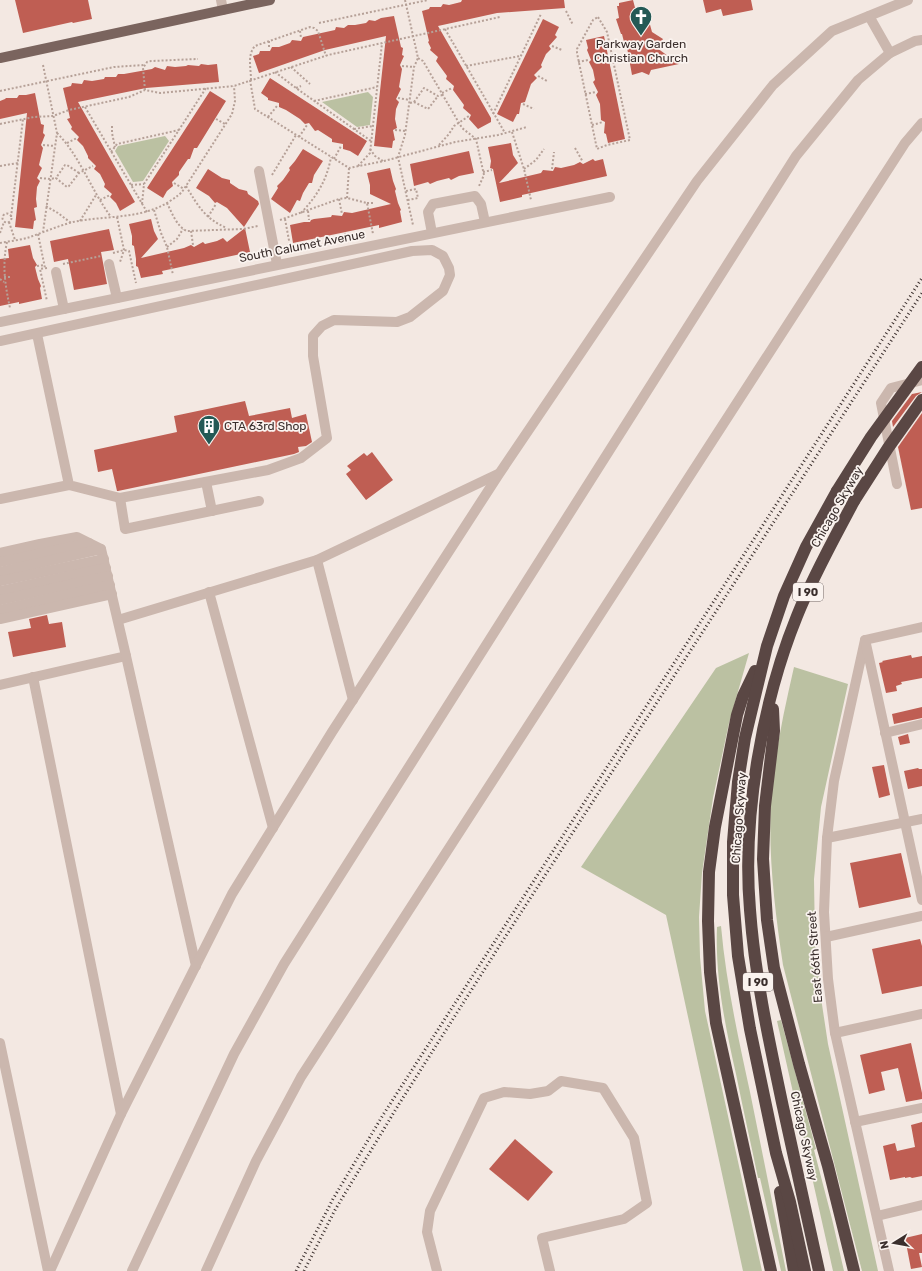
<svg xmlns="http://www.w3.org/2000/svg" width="922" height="1271" font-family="Rubik,sans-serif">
<rect width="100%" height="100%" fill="#f3e8e2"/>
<g fill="#bbc1a2">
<path d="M368,92L373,97L370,125L357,127L322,102Z"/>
<path d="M165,136L169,141L143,181L133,182L115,151L118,146Z"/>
<path d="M749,653L729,723L713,798L702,873L699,917L700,957L705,1011L762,1271H743L666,915L581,867L716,668Z"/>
<path d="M794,667L848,684L821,807L814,879L815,943L821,998L828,1044L878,1271H862L783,965C775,911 768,856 771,802C774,756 784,711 794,667Z"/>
<path d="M721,926C726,982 738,1037 750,1092C762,1151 774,1211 786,1271H781L760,1178H758C751,1144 743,1109 736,1074C725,1025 715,977 717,927Z"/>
<path d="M781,1020L816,1149L814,1150L832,1219L844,1271H833L777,1021Z"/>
</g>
<g fill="#bf5e53">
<path d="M15,0H88L92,19L73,23L72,22L23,33Z"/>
<path d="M462,0H564L565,8L497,13L438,26L491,118V122L478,129L469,119L471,115L463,108L464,105L453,90L454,86L446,79L447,76L436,61L438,57L430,50L431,48L428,42L429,41L422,11L429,9L430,7H441L443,4L449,5L461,2Z"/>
<path d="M633,0L639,23L649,21L652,32L663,39L657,48L679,64L651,70L649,75L642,72L632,75L626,42H624L622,34H621L616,19L619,18L617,6H619V3Z"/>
<path d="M703,0H751L753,10L723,16L721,9L706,13Z"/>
<path d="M394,16L401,47L403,48L402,55L404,56L400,65L402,69L399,87L401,89L396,99L399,102L396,109L395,119L397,128L393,130L395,140L393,141L392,148L374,146L386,36L325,50L259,73L253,56L259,54L260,51H270L272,47H279L290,43L292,40L301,41L303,37L335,30L336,27L344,28L348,25H355L366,23L369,20L375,21L381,18Z"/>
<path d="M543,19L559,27L555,35L557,37L549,46L551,49L546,54L541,65L542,67L534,75L537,78L531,84L525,102L521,103L519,114H517L513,122L497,114Z"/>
<path d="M604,36L625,139L608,143L606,134L604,133L605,122L601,120L600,104L596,95L598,92L593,82L595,80L593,70L589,62L591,60L587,50L588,48L586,40Z"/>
<path d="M201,64L208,65L217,64L219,82L146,88L78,102L135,202L120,211L116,203L110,197L112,194L104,187L105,184L100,174L94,169L96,166L88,158V156L83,146L77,140L79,137L71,129L72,127L67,119L70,118L63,88L71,86L72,83L82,84L84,80L92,81L104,79L105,77H116L118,74H124L152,69L155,67L165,70L167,66L175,67L186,66L188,65L199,66Z"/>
<path d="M270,78L367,141L358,156L350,151L343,149V144L332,142V139L318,130L315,131L309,123L305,124L300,119L286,110L279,107V103L268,100V98L261,93Z"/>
<path d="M210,91L226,101L197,148H194L190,159H188L179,172V175L172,182L173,186L167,191L163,198L147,188Z"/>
<path d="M35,93L41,124L44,125L43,133L45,135L41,145L43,148L39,165L42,168L37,178L40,181L37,187L36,199L37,207L34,208L36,220L34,221L33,229L15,227L27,113L0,119V101L5,99L6,98H17L19,95H26Z"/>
<path d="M511,143L513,155L518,163L499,183L541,173L543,170L553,171L555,167L561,168L574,165L580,162L583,164L593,159L595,161L603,159L607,176L522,195V197L500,202L493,169L490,168L491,161L488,147Z"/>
<path d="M303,149L323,161L314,175L312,183H309L303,193L300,201L297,200L290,213L271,199L278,188L277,186L283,180L290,170L289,168L295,161Z"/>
<path d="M469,151L474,173L459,176L451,180L449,178L437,181L430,184L428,182L414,186L410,164Z"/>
<path d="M390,168L393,181L396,189L395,191L398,203L401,210L400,211L402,222L379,228V225L293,243L290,225L304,222H310L311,220L314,219L331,217L332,215L342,216L344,212L352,213L391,204L370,194V185L367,173Z"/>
<path d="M208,169L222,178L230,180V183L239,189L247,191L248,194L258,201L259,204L244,227L227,208L217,202L215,203L209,196L196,188Z"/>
<path d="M151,219L154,231L158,239L141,258L184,248L191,245L194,247L203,242L205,244L217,241L223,238L227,242L245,228L250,252L162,271L163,274L141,278L138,267L136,266V259L134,246L132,245V236L129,224Z"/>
<path d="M109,229L114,250L101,252L107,284L74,290L68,259L54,262L50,241Z"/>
<path d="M30,245L33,258L37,265L35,267L38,279L41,286L40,288L42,299L19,304V302L0,306V259L9,258L8,249Z"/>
<path d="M922,392L916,396L893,427L892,421L912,394Z"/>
<path d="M245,401L249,416L290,408L292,418L306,414L312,442L306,446L298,447L299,452L294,454L118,491H117L112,469L98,472L94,450L177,432L174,416Z"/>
<path d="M922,413V508L911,510L898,447Z"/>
<path d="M372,452L393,480L366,500L346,474L351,470L347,466L364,453L367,456Z"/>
<path d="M47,615L49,624L62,622L66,647L13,657L8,632L31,628L29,619Z"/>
<path d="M911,655L912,658L922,656V678L901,682L902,684L896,686L897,691L886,693L879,663L883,662L882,661Z"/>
<path d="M922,707V718L894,724L892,714Z"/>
<path d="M908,734L910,743L900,745L898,737Z"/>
<path d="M884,765L890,795L879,798L872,767Z"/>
<path d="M918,768L919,769H922V786L908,789L904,771Z"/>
<path d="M901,853L911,897L859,908L850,863Z"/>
<path d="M920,939L922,946V986L882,994L872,949Z"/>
<path d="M911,1043L922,1093V1099L906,1102L898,1068L881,1072L885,1090L869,1094L860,1055Z"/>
<path d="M922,1122V1176L912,1178L910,1177L905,1178V1177L890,1180L883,1146L895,1143L897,1151L915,1147L911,1125Z"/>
<path d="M515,1139L553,1172L528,1201L489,1169Z"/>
<path d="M922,1234V1253H919L922,1267L911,1269L905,1238Z"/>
</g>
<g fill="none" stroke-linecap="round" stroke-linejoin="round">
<g stroke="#b6a198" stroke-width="2" stroke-dasharray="2 2" stroke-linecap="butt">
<path d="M405,0L418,58L414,67L405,135L398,157L413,225"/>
<path d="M566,11L573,25"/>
<path d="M598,17L607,32L630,140L607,145L597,149L577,53V49L593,20Z"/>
<path d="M319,23L428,0"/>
<path d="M445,29L505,133"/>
<path d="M300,31L301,38"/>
<path d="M269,41V49"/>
<path d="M552,46L562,50"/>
<path d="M418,58L423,61L462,128L476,139L484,175L479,186"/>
<path d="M578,62L588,60"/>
<path d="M43,65L57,133L43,232"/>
<path d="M402,66L414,67"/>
<path d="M466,66L520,56"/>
<path d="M291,67L310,84"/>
<path d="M275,72L296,88L371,141"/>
<path d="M538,76L547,81"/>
<path d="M250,80L255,109L349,168L384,161L455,142L498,135L527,127"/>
<path d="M251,80C251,68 247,55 255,46L310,27L314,28L318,31L326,56"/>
<path d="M296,88L301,86"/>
<path d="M145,90L143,68L147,62L151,61L198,59"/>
<path d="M0,91L114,67L144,65"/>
<path d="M442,93L452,88"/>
<path d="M585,94L596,92"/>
<path d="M398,98L410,100"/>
<path d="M314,101L377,87"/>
<path d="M414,102L424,88L438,96L443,95"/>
<path d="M410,103L414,102L428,109L438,96"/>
<path d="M523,104L534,109"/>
<path d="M85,107L147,212"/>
<path d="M493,114L541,14"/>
<path d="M268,117L277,106"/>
<path d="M216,119L225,124"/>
<path d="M0,124L34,117L53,116L69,110L129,97L145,90L160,93L234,86L328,55L500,17"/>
<path d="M592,125L603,122"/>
<path d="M112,126V133L115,147"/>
<path d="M354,129L373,126"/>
<path d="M395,130L406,131"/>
<path d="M512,132L524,169L531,200"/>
<path d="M57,133C80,156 91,190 111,217"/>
<path d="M299,137L307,125"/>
<path d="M67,143L77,138"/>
<path d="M43,145L55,146"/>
<path d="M439,145L449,134L454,126L469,116"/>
<path d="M575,148L583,162"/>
<path d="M370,149L375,156L383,161"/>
<path d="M111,152L117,144L179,130"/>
<path d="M334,159L341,146"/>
<path d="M0,166L18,163"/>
<path d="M358,166L370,153L382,43"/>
<path d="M524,169L536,160L544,149"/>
<path d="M552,169L554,152"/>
<path d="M483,172L492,170"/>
<path d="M79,173L67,165H65L56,178L67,187L69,186L79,173L93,166"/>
<path d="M272,175L296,135"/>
<path d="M40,178L50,179L56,178"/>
<path d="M174,183L184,189"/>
<path d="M131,185L144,184"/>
<path d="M186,186C198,206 205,219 227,228"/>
<path d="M406,191L416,189L418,198L408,200"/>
<path d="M347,198L349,168"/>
<path d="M339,199L342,214"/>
<path d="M100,200L110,195"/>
<path d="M167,203C172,213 177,227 187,231L243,229L258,226"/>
<path d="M367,203H373"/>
<path d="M142,204L144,184L206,88"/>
<path d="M46,206L58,213L71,223"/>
<path d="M154,210L161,233L167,247L173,275"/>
<path d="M308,211L309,220"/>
<path d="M301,213C317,196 327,180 331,157"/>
<circle cx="7" cy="218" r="4.5"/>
<path d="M11,217L23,119"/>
<path d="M117,217L124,250L120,262"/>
<path d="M208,217L216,204"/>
<path d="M285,219L291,251"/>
<path d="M280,220L339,199L347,198L367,203L373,234"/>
<path d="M80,221L96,195"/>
<path d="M9,222L15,240"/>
<path d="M191,231L193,245"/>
<path d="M0,233L4,222"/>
<path d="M345,233L347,239"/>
<path d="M38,234L45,268"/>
<path d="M312,240L314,246"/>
<path d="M7,242C2,265 5,285 10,308"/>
<path d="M0,243C10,241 21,240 30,237C44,232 58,226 73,222C106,215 141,220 170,201C176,197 181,194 184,189L232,114L235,101L234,86"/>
<path d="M167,247L177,239L183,229"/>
<path d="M113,253L124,250L129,251L136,283"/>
<path d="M63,264L101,256"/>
<path d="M37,266L44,265"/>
<path d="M47,268L40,269L47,301"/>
<path d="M4,277H12"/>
<path d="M0,279L4,282"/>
</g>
<g stroke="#cbb7ae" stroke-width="10">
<path d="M221,0L223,10"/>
<path d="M869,16L890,53L915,41L922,40"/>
<path d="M259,171L277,264"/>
<path d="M432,233L428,212L433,204L475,196L481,204L485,222"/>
<path d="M109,264L117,298"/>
<path d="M56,272L64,309"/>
<path d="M0,322L610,197"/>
<path d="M0,341L412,251L432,250L443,256L449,268L450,275L443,291L410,317L397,322L334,320L322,326L313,336V356L327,438L301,458L268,470L120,498L69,485L37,334"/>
<path d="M206,482L212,511"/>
<path d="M897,484L881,403L891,388L922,380"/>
<path d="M120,498L125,529L259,501"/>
<path d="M0,499L69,485"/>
<path d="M0,553L40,544L77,537L101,549L126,656L0,685"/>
<path d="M317,560L353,700"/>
<path d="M0,562L89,543"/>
<path d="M0,572L101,549"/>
<path d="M0,581L104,559"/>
<path d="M0,591L106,568"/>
<path d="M209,592L273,828"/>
<path d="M0,600L108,576"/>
<path d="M0,610L110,585"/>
<path d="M0,619L112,594"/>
<path d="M118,620L317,560L498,474"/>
<path d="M865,640L834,781L827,838L824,912L828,979L835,1033L889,1271"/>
<path d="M865,640L922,627"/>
<path d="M866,644L922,900"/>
<path d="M126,656L196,966"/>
<path d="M33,677L121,1114"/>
<path d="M885,733L922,724"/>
<path d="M827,838L922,819"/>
<path d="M826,937L922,916"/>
<path d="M835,1033L922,1014"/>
<path d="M0,1043L48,1271"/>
<path d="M855,1122L922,1108"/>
<path d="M877,1216L922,1205"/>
<path d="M50,1271L121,1114L232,894L332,732L499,474L697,181L773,85L832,31L908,0"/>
<path d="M132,1271L234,1054L284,964L796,156L858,80L890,53"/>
<path d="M206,1271L256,1161L301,1077L905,143L922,123"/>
<path d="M437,1271L427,1232L430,1211L484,1098L504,1092L530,1094L548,1091L561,1081L603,1088L634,1138L647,1203L624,1219L542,1238L550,1271"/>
</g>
<path stroke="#7a645e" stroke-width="10" d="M0,58L270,0"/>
<g stroke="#5a4744" stroke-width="12">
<path d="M755,671L743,696L737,715L715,827L709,872L708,921L710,972L716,1023L771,1271"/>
<path d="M773,709L774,731L765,806L763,859L767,920L774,968L799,1064L828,1166L854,1271"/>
<path d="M780,1192L794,1271"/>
<path d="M805,1271L790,1202L776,1153L750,1029L738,956L733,895V842L738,782L745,738L767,646L784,596L806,547L837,491"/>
<path d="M819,1271C807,1216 795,1162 783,1107C769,1041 755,977 750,910C742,817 762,702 797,616C813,576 834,539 854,501"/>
</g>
<g stroke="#3a2e2c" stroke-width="3" stroke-dasharray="1 3" stroke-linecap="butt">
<path d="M296,1271L333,1199L383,1115L922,278"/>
<path d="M304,1271L335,1210L399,1104L500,945L922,293"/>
</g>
<g stroke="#5a4744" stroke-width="12">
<path d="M837,491L871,437L922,367"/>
<path d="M854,501L888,448L922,400"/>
</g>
</g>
<defs>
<g id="church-pin" transform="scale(1.15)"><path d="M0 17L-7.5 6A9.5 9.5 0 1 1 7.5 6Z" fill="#235955" stroke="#faf3ef"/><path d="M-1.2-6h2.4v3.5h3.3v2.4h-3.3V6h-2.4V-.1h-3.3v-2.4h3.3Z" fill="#fff"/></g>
<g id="building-pin" transform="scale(1.15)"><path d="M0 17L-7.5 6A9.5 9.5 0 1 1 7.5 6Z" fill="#235955" stroke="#faf3ef"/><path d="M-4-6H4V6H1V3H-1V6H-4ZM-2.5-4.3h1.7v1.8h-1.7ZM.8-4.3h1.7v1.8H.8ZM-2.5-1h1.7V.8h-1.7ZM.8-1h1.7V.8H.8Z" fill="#fff"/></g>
</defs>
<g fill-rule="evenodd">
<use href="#church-pin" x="641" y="17"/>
<use href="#building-pin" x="209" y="426"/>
</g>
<g text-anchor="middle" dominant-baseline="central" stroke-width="3.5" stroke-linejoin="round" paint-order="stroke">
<g fill="#faf3ef" stroke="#746966" stroke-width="1">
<rect x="793" y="583" width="30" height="18" rx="3"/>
<rect x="743" y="973" width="30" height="18" rx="3"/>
</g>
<g font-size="11" font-weight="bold" fill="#3a2e2c">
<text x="808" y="592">I 90</text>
<text x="758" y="982">I 90</text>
</g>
<g font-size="12" fill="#3a2e2c" stroke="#faf3ef">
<text x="641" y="44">Parkway Garden<tspan x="641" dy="14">Christian Church</tspan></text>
<text x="224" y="426" text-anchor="start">CTA 63rd Shop</text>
</g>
<g font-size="12" fill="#3a2e2c" stroke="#faf3ef">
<text transform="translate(302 246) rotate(-11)">South Calumet Avenue</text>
<text transform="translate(837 507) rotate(-60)">Chicago Skyway</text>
<text transform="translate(739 818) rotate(-86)">Chicago Skyway</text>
<text transform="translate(815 957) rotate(-94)">East 66th Street</text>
<text transform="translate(804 1136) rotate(78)">Chicago Skyway</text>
</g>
</g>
<g transform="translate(894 1243) rotate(259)" stroke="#faf3ef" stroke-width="3" paint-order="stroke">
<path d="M0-3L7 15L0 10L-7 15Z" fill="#3a2e2c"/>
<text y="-6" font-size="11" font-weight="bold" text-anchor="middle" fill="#3a2e2c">N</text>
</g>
</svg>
